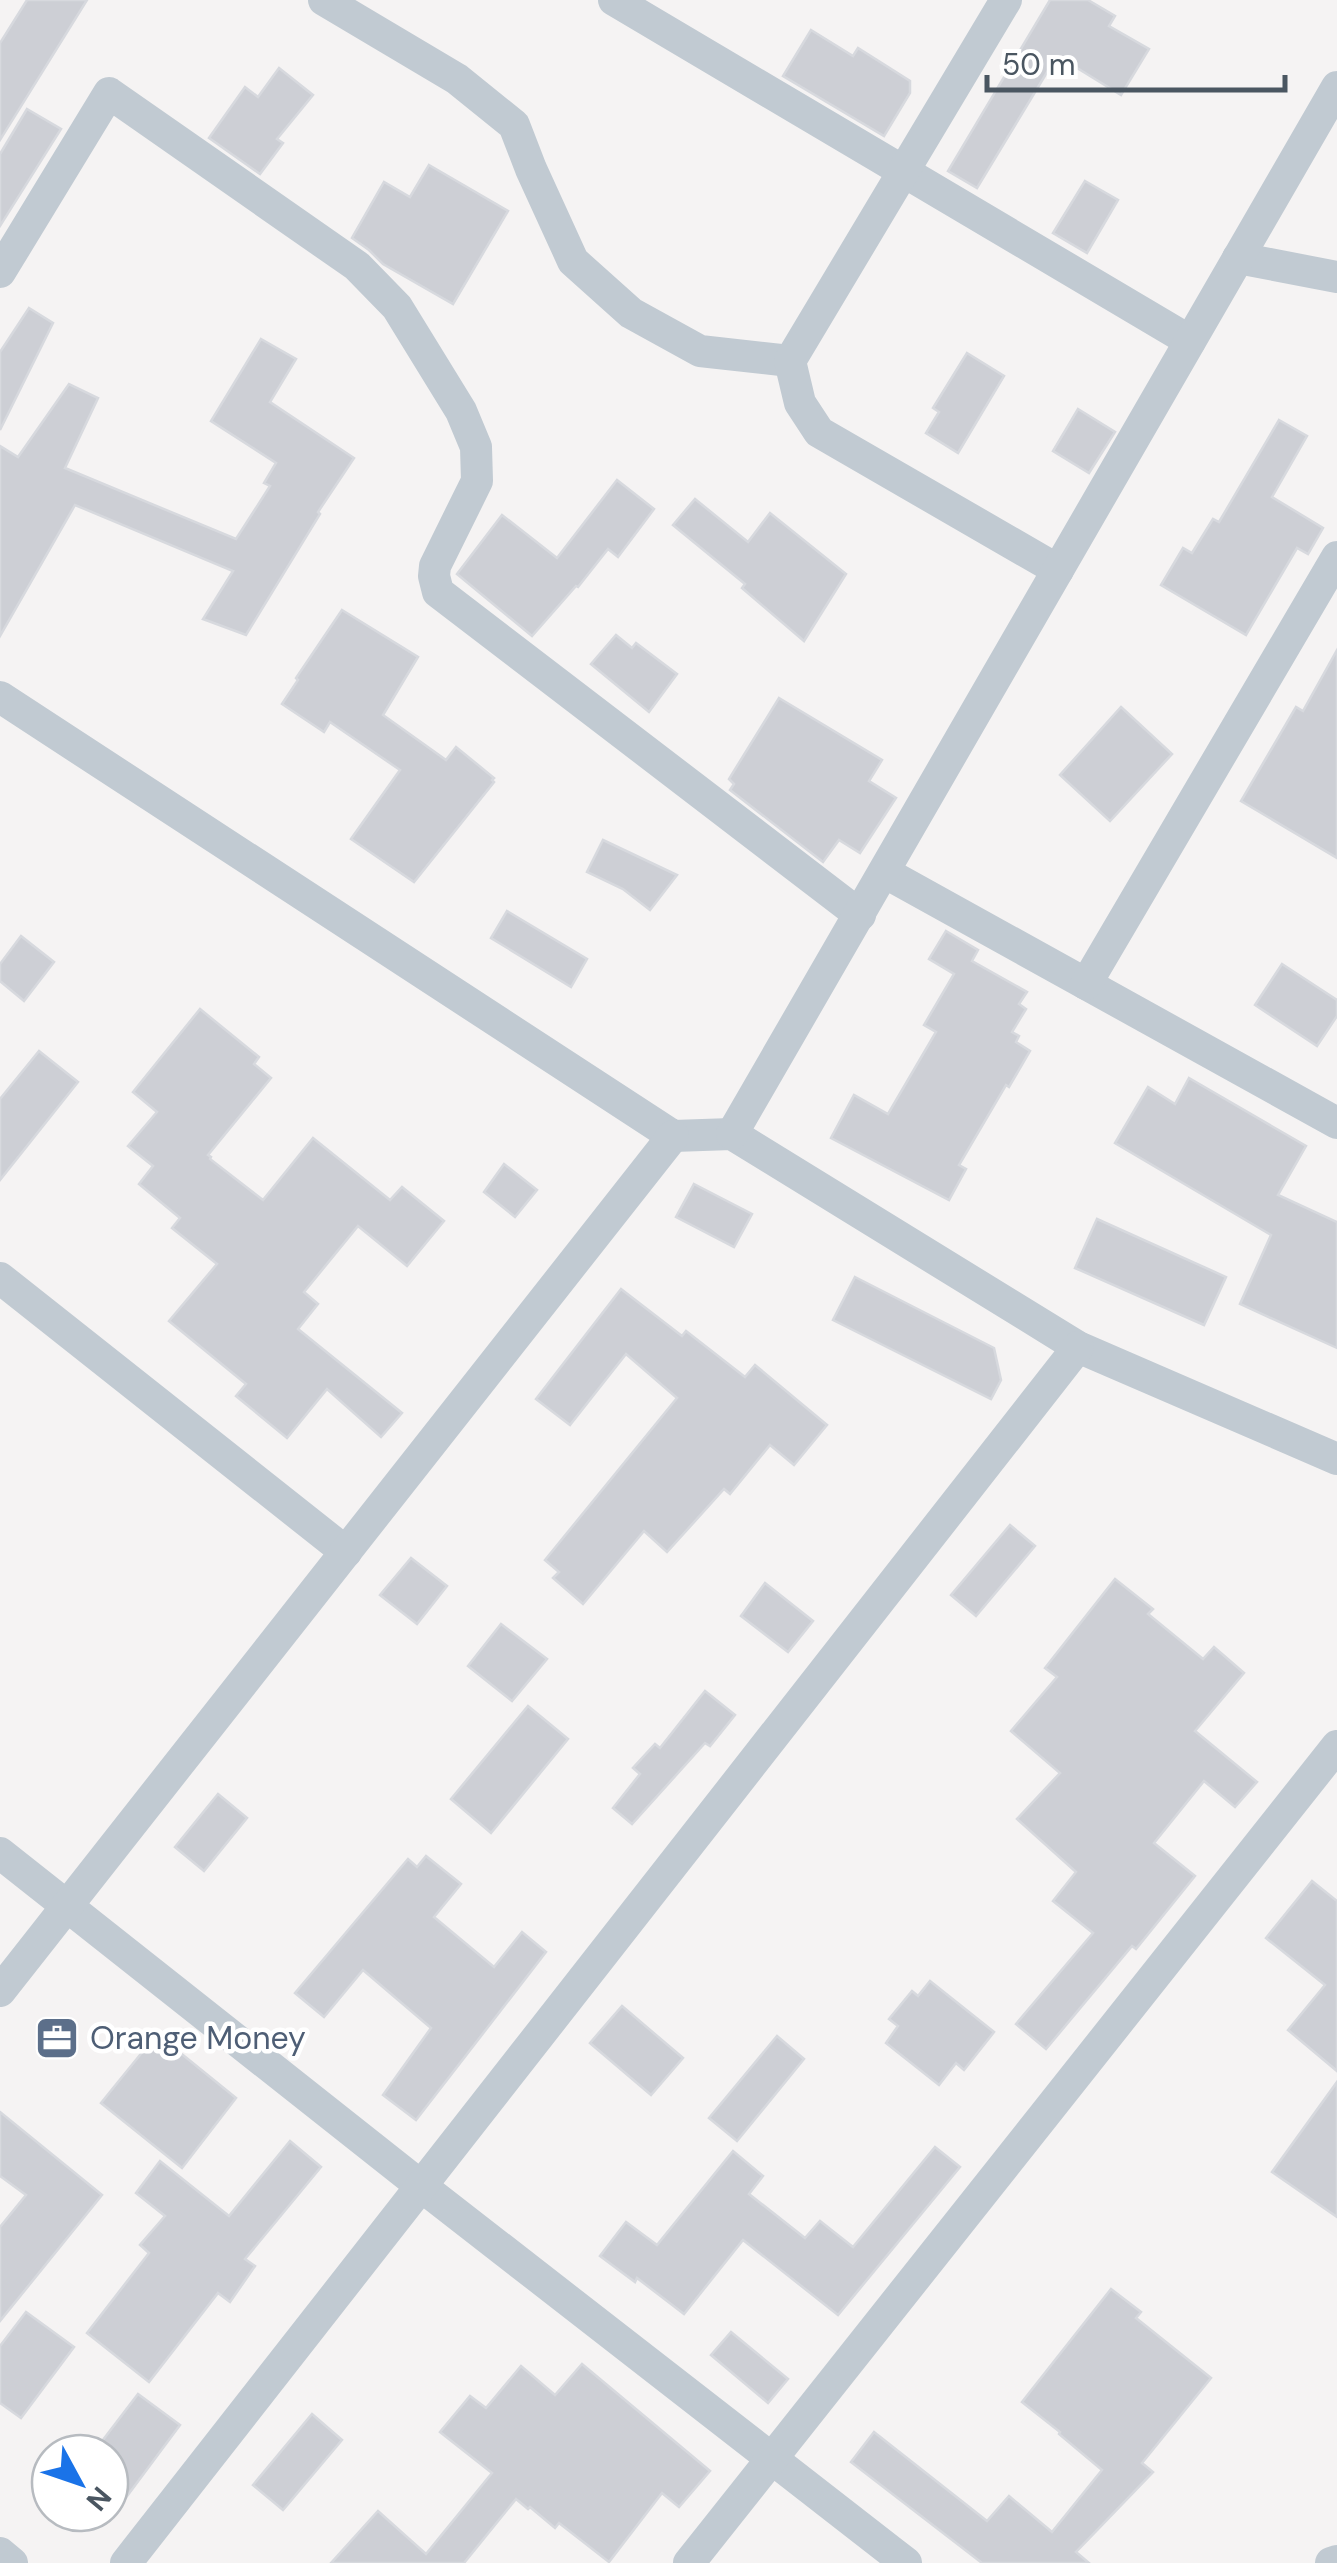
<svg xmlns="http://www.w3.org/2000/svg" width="1337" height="2563" font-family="'DM Sans',sans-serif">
<rect width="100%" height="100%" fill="#f5f3f3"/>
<g fill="#cdcfd5" stroke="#d7d9de" stroke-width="2.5">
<path d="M27,0H87L0,140V43Z"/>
<path d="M1050,0H1088L1115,16L1109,26L1149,49L1121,95L1077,68L1072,77L1052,64L977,188L948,171Z"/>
<path d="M811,30L853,56L858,48L910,81V93L884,136L783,76Z"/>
<path d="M279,68L313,95L277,139L283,143L260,174L209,138L245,87L258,97Z"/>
<path d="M27,109L61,129L0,226V154Z"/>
<path d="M429,165L508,211L453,304L383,264L369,250L352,238L384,182L410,197Z"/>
<path d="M1085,181L1118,200L1087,253L1053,233Z"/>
<path d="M29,308L53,323L0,430V352Z"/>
<path d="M261,339L296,359L270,402L354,458L318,512L320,514L246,635L203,619L233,571L75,505L0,636V446L18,457L69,384L98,398L65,468L236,539L270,486L264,483L276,463L211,421Z"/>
<path d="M967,353L1004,376L958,453L926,433L939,412L933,408Z"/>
<path d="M1078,409L1115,432L1089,473L1053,451Z"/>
<path d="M1279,420L1307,436L1272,497L1323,528L1308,554L1297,548L1246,635L1161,585L1183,548L1192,553L1213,519L1219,522Z"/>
<path d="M617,480L654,509L618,557L608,549L578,587L576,586L532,636L457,574L502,515L557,558Z"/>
<path d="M695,499L748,542L770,513L846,574L804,641L742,588L745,584L673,525Z"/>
<path d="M342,610L418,657L383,715L446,760L456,747L494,778L492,780L494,782L414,882L351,839L400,770L330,722L324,732L282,704L298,680L296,678Z"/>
<path d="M616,635L632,648L636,643L677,674L649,712L591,664Z"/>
<path d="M1337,650V858L1241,801L1296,707L1303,711Z"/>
<path d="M779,698L882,760L869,781L896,798L860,853L839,840L823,862L730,790L734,784L729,779Z"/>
<path d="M1121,707L1172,754L1110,821L1060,775Z"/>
<path d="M603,840L677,875L650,910L623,889L587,872Z"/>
<path d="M507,911L587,959L571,987L491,938Z"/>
<path d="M946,931L978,950L972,961L1027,992L1019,1004L1026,1009L1012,1032L1019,1036L1016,1042L1030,1051L1009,1087L1006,1085L959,1165L966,1169L949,1200L831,1138L854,1095L888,1114L936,1032L924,1025L954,974L929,959Z"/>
<path d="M21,936L54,962L24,1001L0,981V964Z"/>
<path d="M1282,964L1337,1000V1016L1317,1046L1255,1005Z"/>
<path d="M200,1009L259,1057L254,1064L271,1078L208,1155L211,1157L210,1159L263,1200L313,1138L390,1200L402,1187L444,1221L407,1266L358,1226L304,1292L318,1304L298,1329L402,1413L381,1437L327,1389L287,1438L236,1396L246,1384L169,1321L217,1264L172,1228L180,1218L139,1184L153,1166L128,1146L157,1112L133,1092Z"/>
<path d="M39,1051L78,1082L0,1180V1099Z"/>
<path d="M1189,1078L1306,1146L1278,1195L1337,1222V1348L1240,1304L1271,1235L1115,1143L1148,1087L1175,1104Z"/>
<path d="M504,1164L537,1190L515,1217L484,1192Z"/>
<path d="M694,1184L752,1214L734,1247L676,1217Z"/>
<path d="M1097,1219L1226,1277L1204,1325L1075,1268Z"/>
<path d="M855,1277L994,1348L1001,1380L991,1399L833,1320Z"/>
<path d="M621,1289L682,1336L686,1331L745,1377L755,1365L827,1425L794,1465L770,1445L730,1494L724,1489L667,1552L644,1531L583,1604L553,1578L559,1572L545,1560L677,1398L626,1354L570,1425L536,1399Z"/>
<path d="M1010,1525L1035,1546L976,1616L951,1595Z"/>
<path d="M411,1558L447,1586L417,1624L380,1595Z"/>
<path d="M1115,1579L1153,1609L1148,1614L1203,1659L1214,1647L1244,1673L1195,1731L1257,1782L1235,1807L1204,1781L1154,1843L1195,1876L1136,1949L1132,1946L1046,2049L1016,2024L1093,1933L1053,1901L1076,1872L1017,1819L1060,1773L1011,1731L1057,1677L1045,1668Z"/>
<path d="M765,1583L813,1621L788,1652L741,1616Z"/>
<path d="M501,1624L547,1659L512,1701L468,1666Z"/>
<path d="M705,1691L735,1715L710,1746L705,1743L632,1824L613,1808L640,1774L633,1768L655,1744L660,1748Z"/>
<path d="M528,1706L568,1739L491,1833L451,1799Z"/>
<path d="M218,1794L247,1818L204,1871L175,1847Z"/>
<path d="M426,1856L461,1884L434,1917L494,1967L522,1932L546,1952L416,2120L383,2095L431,2028L363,1970L324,2017L295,1993L408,1859L417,1867Z"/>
<path d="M1312,1881L1337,1901V2071L1288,2030L1325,1985L1266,1938Z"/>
<path d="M930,1981L994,2032L964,2070L956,2063L939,2085L886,2043L898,2026L889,2019L912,1991L918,1996Z"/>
<path d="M622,2006L683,2058L651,2095L590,2043Z"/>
<path d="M157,2034L236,2098L182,2168L101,2103Z"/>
<path d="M777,2036L804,2059L737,2141L709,2118Z"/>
<path d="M1337,2082V2217L1272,2172Z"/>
<path d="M0,2112L102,2195L0,2321V2227L26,2195L0,2176Z"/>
<path d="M290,2141L321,2167L245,2259L255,2266L230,2302L218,2293L149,2382L87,2333L149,2253L140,2245L165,2216L136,2193L160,2161L229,2216Z"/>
<path d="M935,2147L960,2167L838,2315L743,2240L684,2314L637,2278L635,2282L600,2256L626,2222L657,2245L733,2151L763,2176L749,2194L805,2238L820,2221L853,2247Z"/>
<path d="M1111,2289L1141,2312L1136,2318L1211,2378L1142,2463L1153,2472L1076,2552L1089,2563H982L851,2462L874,2432L987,2521L1009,2496L1052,2532L1102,2470L1059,2434L1060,2432L1022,2402Z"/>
<path d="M26,2312L74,2347L21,2418L0,2403V2346Z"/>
<path d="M731,2332L788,2379L768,2403L711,2355Z"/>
<path d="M582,2364L710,2471L679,2507L662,2493L609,2562L559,2523L555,2528L530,2507L528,2509L516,2499L464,2563H331L378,2511L426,2554L492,2473L440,2432L470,2396L486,2408L521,2366L555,2395Z"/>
<path d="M138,2394L180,2425L110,2519V2453H93Z"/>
<path d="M312,2414L342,2440L283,2510L253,2485Z"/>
</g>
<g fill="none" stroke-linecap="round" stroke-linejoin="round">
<g stroke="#c1cad2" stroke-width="32">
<path d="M324,0L457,79L514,125L531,169L573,261L631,313L700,351L790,361"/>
<path d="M614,0L1190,341"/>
<path d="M1006,0L790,361L800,403L819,432L1058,570"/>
<path d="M1238,258L1337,277"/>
<path d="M0,272L109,93L357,266L397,307L461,411L476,447L477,481L435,566L434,576L438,592L860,915"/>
<path d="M0,697L673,1136L732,1134L1078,1347L1337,1459"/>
<path d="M884,872L1337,1123"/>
<path d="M1086,984L1337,557"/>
<path d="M732,1134L1337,87"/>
<path d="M0,1278L346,1552"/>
<path d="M0,1853L421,2186L906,2563"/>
<path d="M0,1991L673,1136"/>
<path d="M0,2553L12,2563"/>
<path d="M126,2563L1078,1347"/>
<path d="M689,2563L1337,1746"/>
<path d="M1331,2563L1337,2561"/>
</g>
</g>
<defs>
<g id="office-square" transform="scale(2.25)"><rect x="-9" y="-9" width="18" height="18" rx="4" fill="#5c6f8a" stroke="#fff"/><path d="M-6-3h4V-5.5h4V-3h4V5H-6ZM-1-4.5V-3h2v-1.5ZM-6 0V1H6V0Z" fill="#fff"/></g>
</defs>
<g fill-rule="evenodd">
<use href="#office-square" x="57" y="2038"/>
</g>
<g text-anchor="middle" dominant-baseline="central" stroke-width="9" stroke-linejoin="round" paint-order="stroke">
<g font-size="32" fill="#4e5e75" stroke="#fff" text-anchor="start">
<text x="90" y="2038">Orange Money</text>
</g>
</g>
<g transform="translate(80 2483) rotate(130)"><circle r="48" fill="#ffffff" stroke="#b7bbc0" stroke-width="2.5"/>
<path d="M0-8L18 38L0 25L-18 38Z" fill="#1a73e8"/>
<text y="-15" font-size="28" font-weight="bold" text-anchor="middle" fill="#4a5661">N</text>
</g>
<path d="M987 75v15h298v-15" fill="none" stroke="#4a5661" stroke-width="5"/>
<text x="1002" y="75" font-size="30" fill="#4a5661" stroke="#ffffff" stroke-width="8" paint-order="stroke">50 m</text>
</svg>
